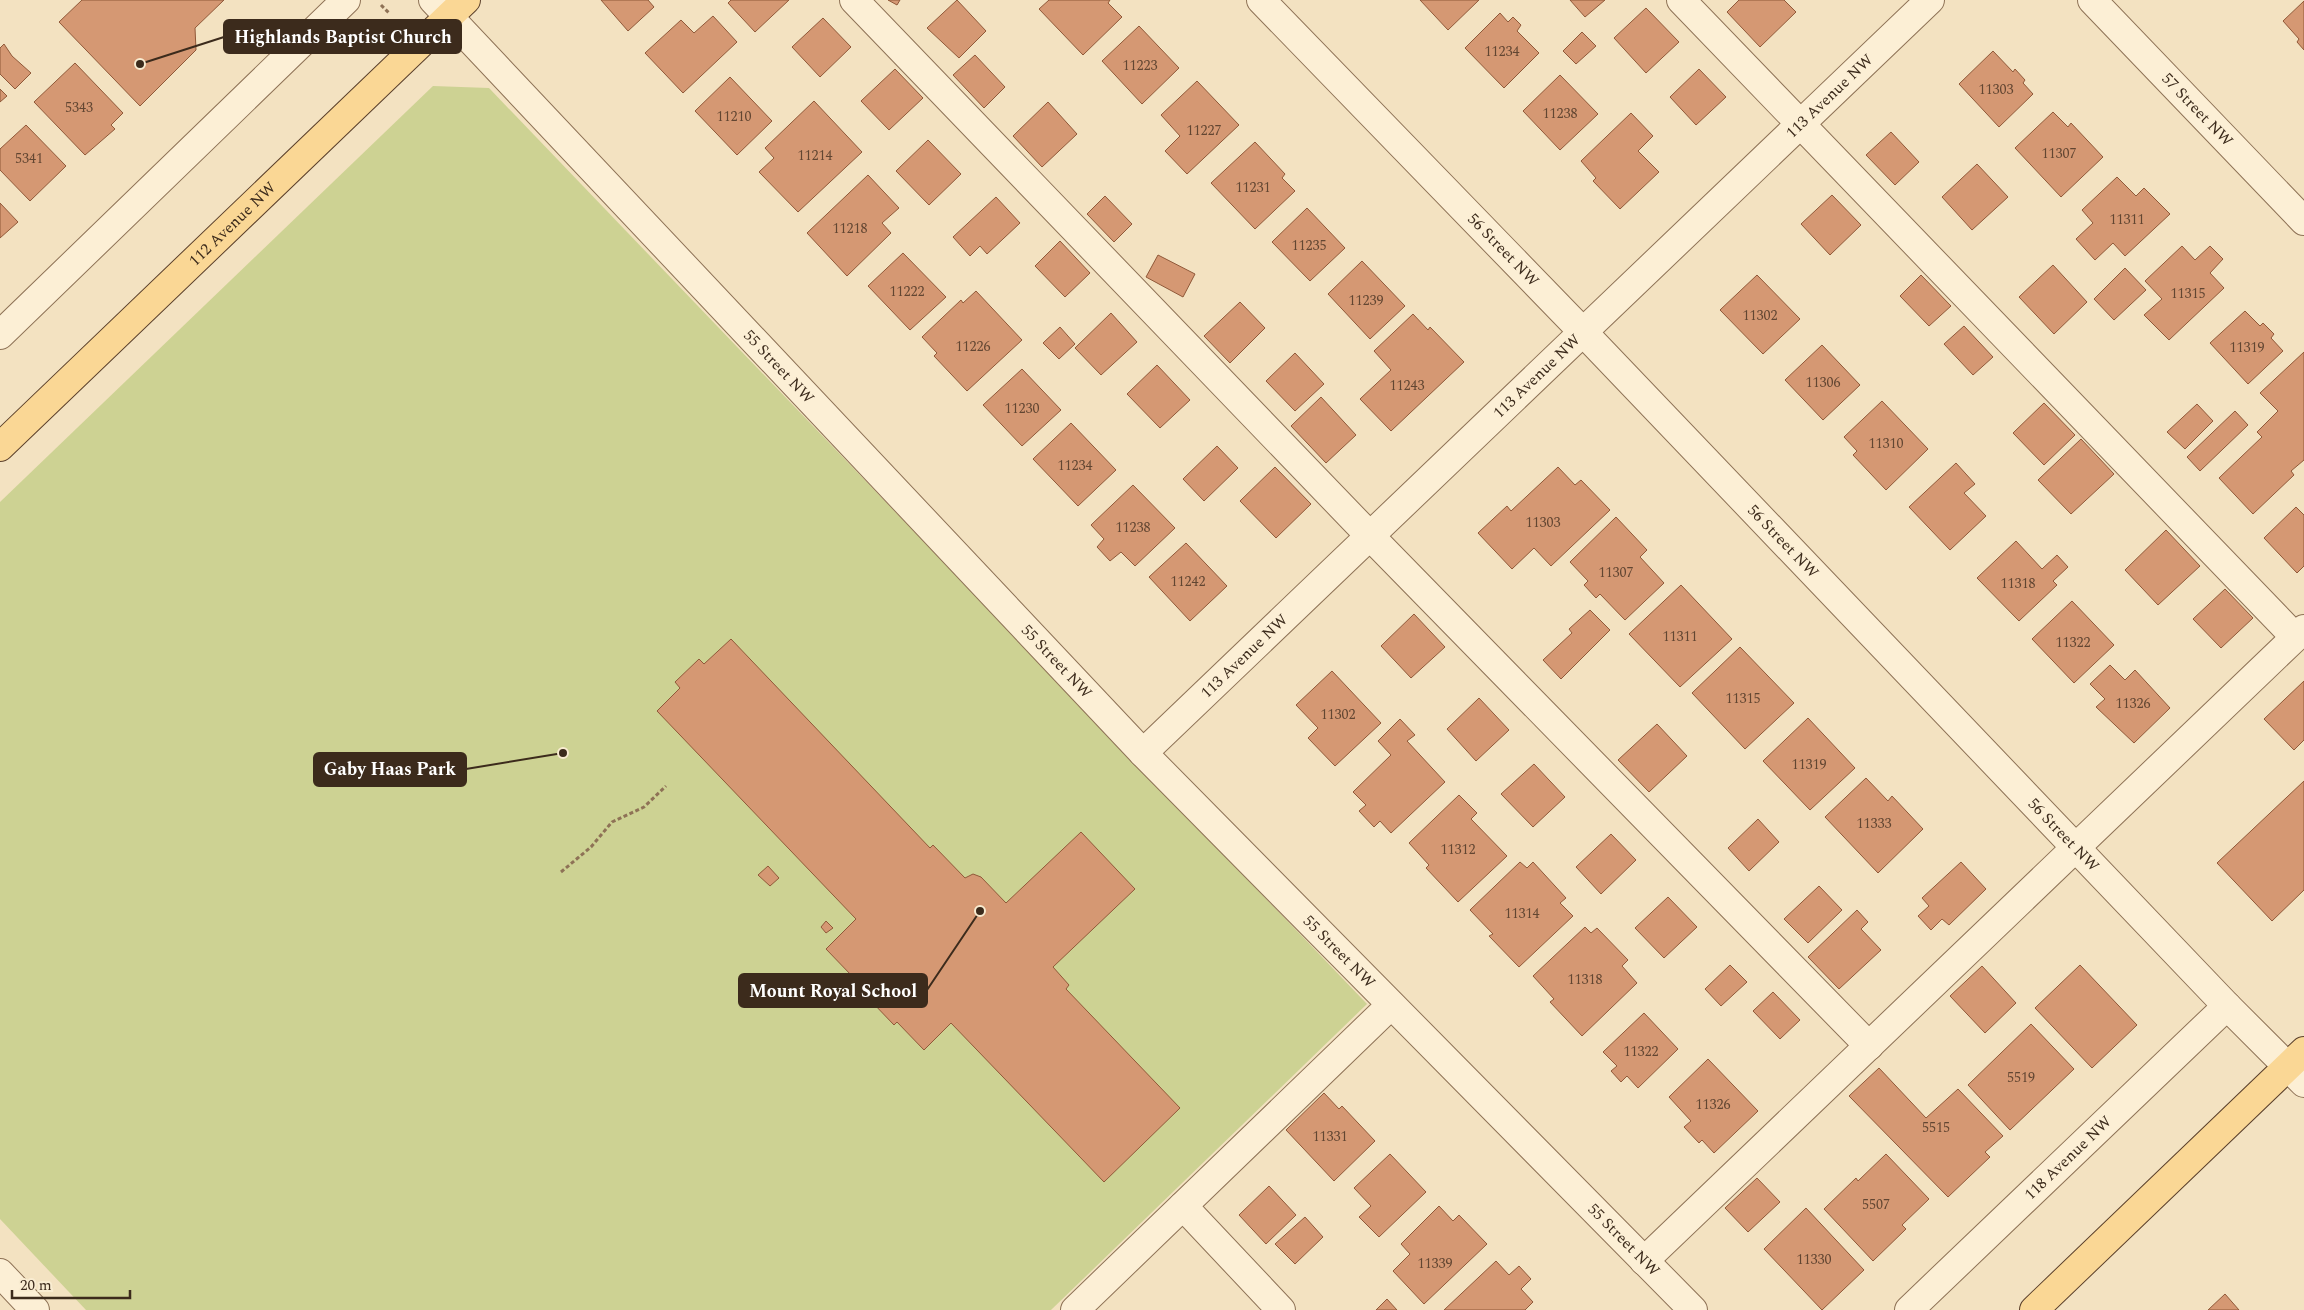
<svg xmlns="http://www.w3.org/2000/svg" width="2304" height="1310" font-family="Spectral,serif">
<rect width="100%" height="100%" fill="#f3e2c1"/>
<path fill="#cdd293" d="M433,86L489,88L1367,1004L1051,1310H86L0,1219V502Z"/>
<g fill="#d59873" stroke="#905939">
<path d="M82,0H224L195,28L196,50L140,106L59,22Z"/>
<path d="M601,0H648L654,7L628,31Z"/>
<path d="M731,0H789L755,32L728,3Z"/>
<path d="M888,0H900L897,5Z"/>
<path d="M957,0L986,31L959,58L927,28Z"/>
<path d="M1049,0H1110L1108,3L1122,17L1083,55L1039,9Z"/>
<path d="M1420,0H1479L1448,30Z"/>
<path d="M1570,0H1605L1585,17Z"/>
<path d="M1739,0H1784L1796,12L1760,47L1727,12Z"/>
<path d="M2304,1V50L2297,42L2299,39L2283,21Z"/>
<path d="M1646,8L1679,42L1646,73L1614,38Z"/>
<path d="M1500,13L1508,22L1513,17L1521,25L1517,31L1539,53L1504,88L1465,48Z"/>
<path d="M713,16L737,42L683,93L645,53L681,20L694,33Z"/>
<path d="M823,18L851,47L820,77L792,47Z"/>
<path d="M1139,26L1179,68L1142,104L1102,61Z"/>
<path d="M1582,32L1596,46L1576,64L1563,51Z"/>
<path d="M4,44L12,56L31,73L15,89L0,74V48Z"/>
<path d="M1993,51L2013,72L2015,69L2025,80L2023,83L2033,94L1999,127L1959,84Z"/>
<path d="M975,55L1005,87L984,108L953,75Z"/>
<path d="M75,63L123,113L111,125L115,129L85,155L34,102Z"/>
<path d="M895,69L923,98L889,130L861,101Z"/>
<path d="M1699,69L1726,97L1696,125L1670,97Z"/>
<path d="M1560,75L1598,114L1560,150L1523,111Z"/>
<path d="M730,77L772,121L737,155L695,111Z"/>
<path d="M1197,81L1239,125L1187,174L1165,151L1180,136L1161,115Z"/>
<path d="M0,89L7,96L0,102Z"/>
<path d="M814,101L862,152L798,212L759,172L774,158L765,148Z"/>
<path d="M1048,102L1077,134L1042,167L1013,136Z"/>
<path d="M2053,112L2068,127L2071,123L2103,157L2061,197L2015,148Z"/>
<path d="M1631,113L1653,136L1638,151L1659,172L1620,209L1593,181L1596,178L1581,161Z"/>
<path d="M26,125L66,166L30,201L0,170V149Z"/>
<path d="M1891,132L1919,162L1895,185L1866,155Z"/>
<path d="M928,140L961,174L929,205L896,171Z"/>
<path d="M1255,142L1285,174L1282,178L1295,191L1255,229L1211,183Z"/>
<path d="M1977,164L2008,197L1972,230L1942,197Z"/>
<path d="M868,175L899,208L882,223L891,233L847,276L807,233Z"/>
<path d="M2117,177L2136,196L2144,188L2170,214L2125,256L2113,243L2095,260L2076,239L2093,223L2082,210Z"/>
<path d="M1832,195L1861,225L1830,255L1801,224Z"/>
<path d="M1105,196L1132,224L1114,242L1087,214Z"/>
<path d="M996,197L1020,223L987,254L980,246L970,256L953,237Z"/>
<path d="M0,203L18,222L0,238Z"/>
<path d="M1307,208L1345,248L1310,281L1272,242Z"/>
<path d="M1060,241L1090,273L1065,297L1035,266Z"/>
<path d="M2182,246L2195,260L2210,246L2223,259L2210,273L2224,288L2169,340L2144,315L2162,299L2145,281Z"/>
<path d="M903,253L946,297L910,330L868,286Z"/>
<path d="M1158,255L1195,274L1183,297L1146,277Z"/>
<path d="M1362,261L1405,306L1370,339L1328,294Z"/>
<path d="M2053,265L2087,302L2054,334L2019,297Z"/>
<path d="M2125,268L2146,290L2114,320L2094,299Z"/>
<path d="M1757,275L1800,319L1763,354L1720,310Z"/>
<path d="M1921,275L1951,306L1929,326L1900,296Z"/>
<path d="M976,291L1022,340L967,391L934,356L937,353L922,337L961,300L963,303Z"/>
<path d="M1240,302L1265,328L1230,363L1204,336Z"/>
<path d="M2245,311L2260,326L2263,323L2274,334L2271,338L2283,351L2248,384L2210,343Z"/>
<path d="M1111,313L1137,342L1101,375L1075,348Z"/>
<path d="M1413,314L1428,330L1430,327L1464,362L1391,431L1360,399L1391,370L1374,351Z"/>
<path d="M1964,326L1993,357L1973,375L1944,344Z"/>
<path d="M1060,327L1075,344L1059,359L1043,343Z"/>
<path d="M1822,345L1860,385L1823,420L1785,380Z"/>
<path d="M2304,352V460L2291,471L2294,475L2253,514L2219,478L2262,437L2257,432L2278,411L2260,393Z"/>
<path d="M1295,353L1324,384L1295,411L1266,381Z"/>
<path d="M1157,365L1190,400L1160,428L1127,394Z"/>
<path d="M1022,369L1061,410L1022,446L983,405Z"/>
<path d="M1321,397L1356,435L1326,463L1291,426Z"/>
<path d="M1882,401L1928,449L1886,490L1853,455L1857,451L1844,437Z"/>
<path d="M2044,403L2075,435L2044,465L2013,433Z"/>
<path d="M2197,404L2213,421L2185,449L2167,432Z"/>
<path d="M2235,411L2248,425L2200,471L2187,457Z"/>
<path d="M1071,423L1116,470L1078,506L1033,459Z"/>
<path d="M2081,439L2114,474L2071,514L2038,480Z"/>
<path d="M1217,446L1238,468L1204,501L1183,479Z"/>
<path d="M1956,463L1975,484L1964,493L1986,516L1950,550L1909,507Z"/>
<path d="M1275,467L1311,504L1276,538L1240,501Z"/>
<path d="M1558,467L1575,485L1581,480L1610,510L1551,566L1534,548L1512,569L1478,533L1507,506L1511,511Z"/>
<path d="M1133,485L1175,528L1135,566L1121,552L1110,561L1097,547L1104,539L1091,525Z"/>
<path d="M2296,507L2304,515V566L2297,573L2264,538Z"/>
<path d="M1616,517L1647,550L1640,557L1664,583L1625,620L1600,594L1596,598L1584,585L1588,581L1570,562Z"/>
<path d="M2166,530L2200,566L2158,605L2125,570Z"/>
<path d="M2016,541L2042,569L2057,555L2068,567L2053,581L2057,585L2019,621L1977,578Z"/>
<path d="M1186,543L1227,586L1190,621L1149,577Z"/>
<path d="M1681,585L1732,639L1680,687L1629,634Z"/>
<path d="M2225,589L2253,618L2221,648L2193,619Z"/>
<path d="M2072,601L2114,645L2074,683L2032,639Z"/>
<path d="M1590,610L1610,630L1561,679L1543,660L1572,633L1569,629Z"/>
<path d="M1414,614L1445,647L1411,678L1381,646Z"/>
<path d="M731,639L930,848L933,845L965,878L973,874L981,877L1006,903L1081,832L1135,889L1053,967L1069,985L1066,989L1180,1108L1104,1182L951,1023L924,1050L897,1022L894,1025L849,978L852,976L826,949L856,919L657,711L680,688L675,682L699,659L704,664Z"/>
<path d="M1740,647L1794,703L1745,749L1692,693Z"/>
<path d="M2110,665L2125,680L2135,670L2170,708L2134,743L2096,707L2105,699L2090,684Z"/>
<path d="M1332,671L1381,723L1335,766L1308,738L1318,728L1296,705Z"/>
<path d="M2304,681V740L2294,750L2264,719Z"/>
<path d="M1479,698L1509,730L1476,761L1447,729Z"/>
<path d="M1808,718L1855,768L1810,810L1763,761Z"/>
<path d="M1400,719L1415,735L1407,741L1445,782L1391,833L1380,821L1374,827L1359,811L1366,805L1353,792L1391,755L1378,741Z"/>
<path d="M1657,724L1687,756L1649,792L1618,760Z"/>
<path d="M1534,764L1565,797L1533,827L1501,794Z"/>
<path d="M1866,778L1888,801L1892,796L1923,829L1878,873L1825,817Z"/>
<path d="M2304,781V890L2272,921L2217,863Z"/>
<path d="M1459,795L1477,813L1471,819L1507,856L1458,902L1426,868L1429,865L1409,843Z"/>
<path d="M1758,819L1779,842L1749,871L1728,848Z"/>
<path d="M1611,834L1636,860L1601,894L1576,867Z"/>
<path d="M1520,862L1527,868L1533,862L1566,898L1560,903L1573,916L1519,967L1489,936L1493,934L1470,910Z"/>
<path d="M1961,862L1986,889L1949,925L1942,919L1931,930L1918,916L1929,906L1922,898Z"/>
<path d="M768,866L779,878L770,886L758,875Z"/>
<path d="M1819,886L1842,910L1808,943L1784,919Z"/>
<path d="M1668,897L1697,927L1664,958L1635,928Z"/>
<path d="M1857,910L1868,922L1861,929L1881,950L1839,989L1808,957Z"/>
<path d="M826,921L833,928L826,933L821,927Z"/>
<path d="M1585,927L1591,933L1597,928L1628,960L1622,966L1637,983L1582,1036L1550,1002L1554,999L1533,976Z"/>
<path d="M1730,965L1747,982L1721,1006L1705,989Z"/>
<path d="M2080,965L2137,1025L2092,1068L2035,1008Z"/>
<path d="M1982,966L2016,1003L1985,1033L1950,996Z"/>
<path d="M1773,992L1800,1020L1780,1039L1753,1011Z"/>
<path d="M1644,1013L1678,1049L1638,1088L1627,1076L1621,1082L1611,1071L1617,1066L1603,1052Z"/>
<path d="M2031,1024L2074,1069L2010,1130L1968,1085Z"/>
<path d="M1708,1059L1758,1111L1714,1153L1702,1140L1699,1143L1684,1127L1691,1121L1669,1097Z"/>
<path d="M1879,1068L1926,1118L1958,1089L2003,1136L1985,1152L1990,1157L1948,1197L1849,1096Z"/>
<path d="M1324,1093L1339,1109L1342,1106L1375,1141L1334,1181L1286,1130Z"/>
<path d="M1390,1154L1426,1192L1379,1237L1359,1217L1371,1206L1354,1188Z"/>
<path d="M1886,1154L1929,1199L1902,1225L1906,1229L1873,1261L1824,1209L1856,1178L1858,1181Z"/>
<path d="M1757,1178L1780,1202L1748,1232L1725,1208Z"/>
<path d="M1269,1186L1296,1215L1266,1244L1239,1215Z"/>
<path d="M1439,1206L1453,1221L1459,1215L1487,1244L1424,1304L1393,1271L1410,1254L1401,1244Z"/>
<path d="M1806,1208L1864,1270L1822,1310L1764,1249Z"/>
<path d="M1305,1217L1323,1237L1295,1264L1275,1244Z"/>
<path d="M1496,1261L1509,1275L1519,1266L1531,1279L1521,1289L1533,1302L1525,1310H1444Z"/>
<path d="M2225,1294L2239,1310H2208Z"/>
<path d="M1387,1299L1397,1310H1376Z"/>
</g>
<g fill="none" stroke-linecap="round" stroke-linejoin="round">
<g stroke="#8e7256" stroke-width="30">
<g id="minor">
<path id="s1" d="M433,0L1143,753L1693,1310"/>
<path d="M854,0L1370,536L1869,1046"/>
<path id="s2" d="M1261,0L1583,332L2227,1006L2304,1083"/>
<path d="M1681,0L2295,637"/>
<path id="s3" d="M2092,0L2304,221"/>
<path d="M0,335L346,0"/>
<path id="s4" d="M1143,753L1930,0"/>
<path d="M1183,1206L1281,1310"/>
<path d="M1644,1261L2304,629"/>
<path d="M0,1273L35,1310"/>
<path d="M1075,1310L1391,1005"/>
<path id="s5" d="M1909,1310L2227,1006"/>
</g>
</g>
<g stroke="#5b402b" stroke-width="30">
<g id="major">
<path id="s6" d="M0,447L466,0"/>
<path d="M2034,1310L2304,1051"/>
</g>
</g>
<g stroke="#8e7256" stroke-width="3" stroke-dasharray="4 2.5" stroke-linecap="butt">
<path d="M381,5L389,13"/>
<path d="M561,872L591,847L612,822L644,807L666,786"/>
</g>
<use href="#minor" stroke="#fcefd5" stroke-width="28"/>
<use href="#major" stroke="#fad795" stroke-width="28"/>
</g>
<g text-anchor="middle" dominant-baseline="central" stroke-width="4.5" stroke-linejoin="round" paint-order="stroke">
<g font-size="14" fill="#624632">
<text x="1502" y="51">11234</text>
<text x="1140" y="65">11223</text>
<text x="1996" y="89">11303</text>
<text x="79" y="107">5343</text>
<text x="1560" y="113">11238</text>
<text x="734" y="116">11210</text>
<text x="1204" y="130">11227</text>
<text x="2059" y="153">11307</text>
<text x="815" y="155">11214</text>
<text x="29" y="158">5341</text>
<text x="1253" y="187">11231</text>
<text x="2127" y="219">11311</text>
<text x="850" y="228">11218</text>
<text x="1309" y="245">11235</text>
<text x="907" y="291">11222</text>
<text x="2188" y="293">11315</text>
<text x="1366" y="300">11239</text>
<text x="1760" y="315">11302</text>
<text x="973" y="346">11226</text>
<text x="2247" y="347">11319</text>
<text x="1823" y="382">11306</text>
<text x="1407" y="385">11243</text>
<text x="1022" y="408">11230</text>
<text x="1886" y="443">11310</text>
<text x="1075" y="465">11234</text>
<text x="1543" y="522">11303</text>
<text x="1133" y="527">11238</text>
<text x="1616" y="572">11307</text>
<text x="1188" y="581">11242</text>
<text x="2018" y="583">11318</text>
<text x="1680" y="636">11311</text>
<text x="2073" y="642">11322</text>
<text x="1743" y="698">11315</text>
<text x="2133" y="703">11326</text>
<text x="1338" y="714">11302</text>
<text x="1809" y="764">11319</text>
<text x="1874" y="823">11333</text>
<text x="1458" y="849">11312</text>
<text x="1522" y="913">11314</text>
<text x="1585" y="979">11318</text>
<text x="1641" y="1051">11322</text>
<text x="2021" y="1077">5519</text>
<text x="1713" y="1104">11326</text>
<text x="1936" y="1127">5515</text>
<text x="1330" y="1136">11331</text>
<text x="1876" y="1204">5507</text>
<text x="1814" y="1259">11330</text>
<text x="1435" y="1263">11339</text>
</g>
<g font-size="16" fill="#3c2b1c" stroke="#f9ecd1">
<text stroke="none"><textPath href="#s4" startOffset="950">113 Avenue NW</textPath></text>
<text stroke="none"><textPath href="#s3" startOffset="152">57 Street NW</textPath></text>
<text stroke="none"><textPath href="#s6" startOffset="322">112 Avenue NW</textPath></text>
<text stroke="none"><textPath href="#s2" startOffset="348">56 Street NW</textPath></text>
<text stroke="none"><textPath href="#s1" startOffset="504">55 Street NW</textPath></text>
<text stroke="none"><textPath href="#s4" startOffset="545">113 Avenue NW</textPath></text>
<text stroke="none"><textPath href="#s2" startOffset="752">56 Street NW</textPath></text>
<text stroke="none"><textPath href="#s4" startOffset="140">113 Avenue NW</textPath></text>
<text stroke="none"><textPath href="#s1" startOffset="909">55 Street NW</textPath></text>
<text stroke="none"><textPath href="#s2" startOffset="1158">56 Street NW</textPath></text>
<text stroke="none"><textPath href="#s1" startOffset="1314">55 Street NW</textPath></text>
<text stroke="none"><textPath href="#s5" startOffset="220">118 Avenue NW</textPath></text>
<text stroke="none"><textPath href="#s1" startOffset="1719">55 Street NW</textPath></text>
</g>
</g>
<path fill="none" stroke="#3c2b1c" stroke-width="2" d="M140 64L224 37M563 753L466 769M980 911L927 990"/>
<g fill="#3c2b1c" stroke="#f9ecd1" stroke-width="2">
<circle cx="140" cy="64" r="5"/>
<circle cx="563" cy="753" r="5"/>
<circle cx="980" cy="911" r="5"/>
</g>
<g fill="#3c2b1c" stroke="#3c2b1c" stroke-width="2">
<rect x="224" y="20" width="237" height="33" rx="5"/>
<rect x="314" y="753" width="152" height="33" rx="5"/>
<rect x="739" y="974" width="188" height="33" rx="5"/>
</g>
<g font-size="18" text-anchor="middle" font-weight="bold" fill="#fff">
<text x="343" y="43">Highlands Baptist Church</text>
<text x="390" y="775">Gaby Haas Park</text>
<text x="833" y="997">Mount Royal School</text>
</g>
<path d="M12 1290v8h118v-8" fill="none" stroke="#3c2b1c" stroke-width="2.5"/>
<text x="20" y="1290" font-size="15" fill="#3c2b1c" stroke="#f9ecd1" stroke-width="4" paint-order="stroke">20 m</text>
</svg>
